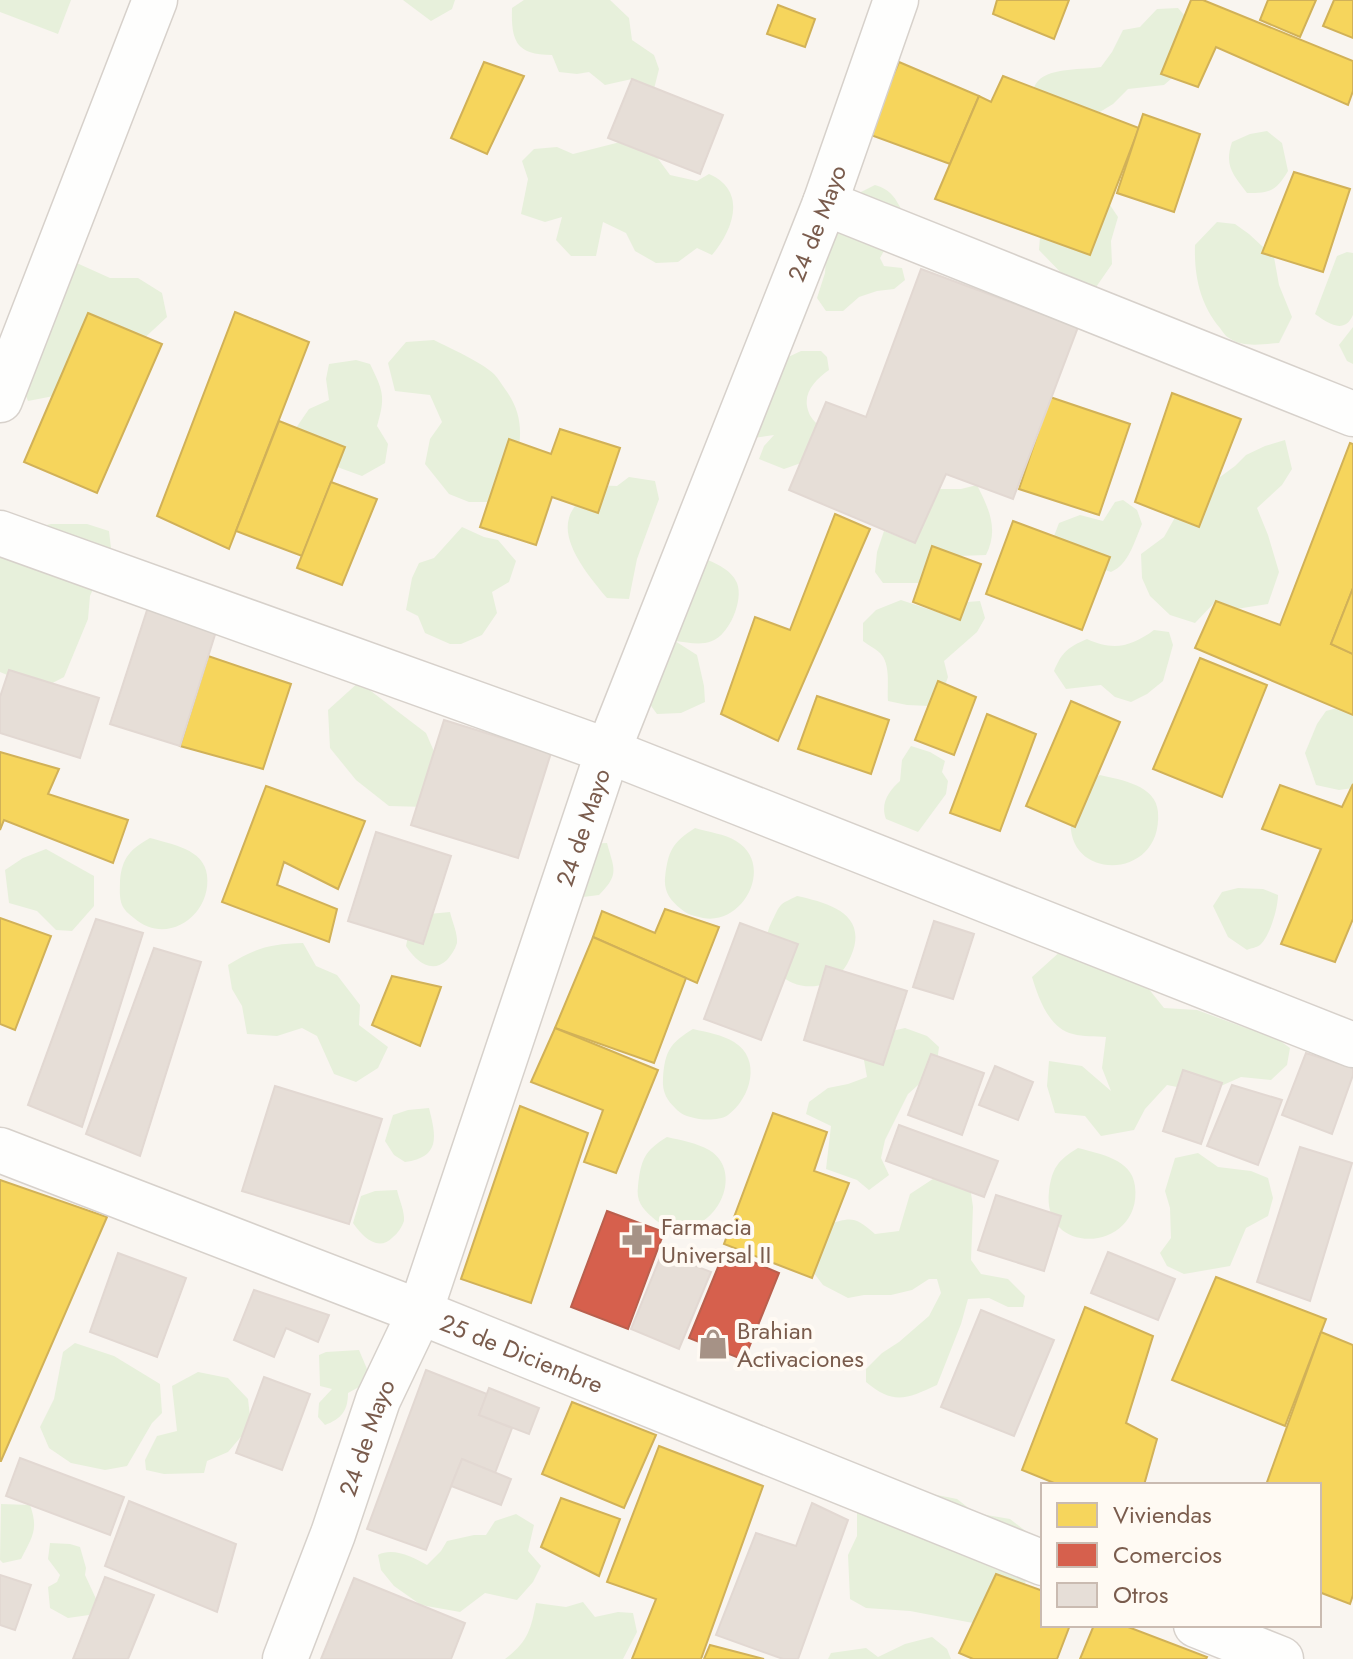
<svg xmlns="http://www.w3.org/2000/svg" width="1353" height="1659" font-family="Jost,sans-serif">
<rect width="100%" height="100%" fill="#f9f5f0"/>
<g fill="#e7f0db">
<path d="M0,0H71L58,34L0,12Z"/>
<path d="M403,0H455L452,9L431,21Z"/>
<path d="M524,0H610L629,18L632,40L654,55L659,69L654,89L632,79L605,85L589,72L577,74L559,72L552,55C516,55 511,41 512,8Z"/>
<path d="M1178,8L1197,30L1188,64L1164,85L1128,89L1113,104L1082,123L1029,98C1032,93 1034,85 1038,81C1051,67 1084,70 1101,67L1112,52L1123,30L1140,27L1157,9Z"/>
<path d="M1267,131L1282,143L1288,171C1276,191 1271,193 1247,193C1233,174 1224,166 1232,142L1250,134Z"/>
<path d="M632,139L656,156L670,175L697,181L709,174C748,191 733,230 712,255L697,248L678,262L656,263L635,251L626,233L603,222L596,256H571L556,240L562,217L545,222L521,214L528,179L522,161L534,149L557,147L573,154Z"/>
<path d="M875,185C892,190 895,198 904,214L880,258L884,266L902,268L905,280L894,289L877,291L859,297L843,311H826L817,298L825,273L826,256L841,196L859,193Z"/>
<path d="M1106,199L1118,217L1111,241L1112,264L1094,290L1072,284L1039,250L1040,237L1044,224Z"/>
<path d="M1217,222L1235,224L1249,234L1274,257L1279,285L1292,317L1279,343C1263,344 1243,348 1229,338C1225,336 1223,332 1220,328C1200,304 1194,276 1195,245Z"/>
<path d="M1347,252L1353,253V315C1344,335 1328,323 1315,314L1337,256Z"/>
<path d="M70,260L110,278H138L162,293L167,317L139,343L64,394L28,401L1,335L24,302Z"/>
<path d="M1353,327V364L1347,361L1339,345Z"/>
<path d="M434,340C451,349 480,361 494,374C498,378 502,385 505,389C533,426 516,463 502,502H469L449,494L425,464L430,439L442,422L430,395L395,391L388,363L406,342Z"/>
<path d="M801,351H821L827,357L829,370C815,380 801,394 809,413C811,419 818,424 821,429L801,463L784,469L759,459L764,446L774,435L753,438L784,359Z"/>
<path d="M356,360L370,364C383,391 386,396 377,426L388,444L385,463L362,476L329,464L296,428L309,409L329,400L326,379L329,364Z"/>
<path d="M1285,440L1292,469L1282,485L1257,508L1268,535L1279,572L1268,604L1236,609L1216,601L1195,623L1170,615L1150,596L1142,578L1141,554L1164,537L1182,505L1235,466L1246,455L1265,446Z"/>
<path d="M629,477L655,481L659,499L637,559L629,599L607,598C591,579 561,544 569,518C571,509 584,494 590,485L617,486Z"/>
<path d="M977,485C989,509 999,529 986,555L958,556L932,583H883L875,572L877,552L884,531L915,543L938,489H961Z"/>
<path d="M1123,500L1137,510L1142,524C1134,542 1129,564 1111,572L1087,564L1051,544L1059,523L1080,515L1103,521L1115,502Z"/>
<path d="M51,524H87L109,531L111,548L90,596L88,619L64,677L41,689L0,672V546L20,531Z"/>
<path d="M462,527L484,537L498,540L516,561L509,582L492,592L497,613L482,635L461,644H450L425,633L418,616L406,610L412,578L419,563L434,558Z"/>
<path d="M703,558C715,563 731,569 737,583C744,600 729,635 712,641C699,646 688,642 675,641L697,655L704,686L705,702L681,713L657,714L646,699Z"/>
<path d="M901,600L943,614L967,602L980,601L985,618L977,632L944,661L948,677L940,699L929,706L907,705L888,701C887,686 891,664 880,653C876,649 868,645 863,641V623L876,610Z"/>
<path d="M1154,630L1169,632L1173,645L1163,681L1147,694L1131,702L1115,697L1101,685L1066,689L1054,671C1062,652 1068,647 1087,639C1113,651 1131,647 1154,630Z"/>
<path d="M359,682L426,733L442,770L426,807L389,806L356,780L330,748L328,710Z"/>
<path d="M1348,705L1353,706V788L1339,790L1316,785L1305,753L1317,724L1326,711Z"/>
<path d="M911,746L930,752L945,761L942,772L948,781L946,794L918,832L886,819C880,803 889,791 900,781L902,760Z"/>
<path d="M1100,775C1121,780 1156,785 1158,812C1163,882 1064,882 1071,818C1072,807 1076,792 1084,784C1088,780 1095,778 1100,775Z"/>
<path d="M695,828C708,832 725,834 736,841C775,864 744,926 703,918C694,916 688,915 681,909C670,900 664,892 665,878C668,851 672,843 695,828Z"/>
<path d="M150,838C171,844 204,849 207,875C212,915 167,947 134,918C129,914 124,910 122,905C119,897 120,889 120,881C122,857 131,849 150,838Z"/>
<path d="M607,843C614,869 620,874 599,895L583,897L572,890L585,844Z"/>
<path d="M46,849L94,876V906L72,931L56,930L37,911L9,903L5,870L23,858Z"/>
<path d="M1238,888L1263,889L1278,895C1278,908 1270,936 1260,945C1256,948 1251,948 1247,950L1228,937L1213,906L1222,892Z"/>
<path d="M797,896C829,903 869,914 851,956C847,966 838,979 828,983C788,998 752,960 772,921C775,916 777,909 781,905C785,901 792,899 797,896Z"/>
<path d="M450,912C452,921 458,934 457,943C455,950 451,955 447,960C431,975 415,960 406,946L409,931L429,914Z"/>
<path d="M303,943L316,966L337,975L360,1005L359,1025L388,1047L378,1068L356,1082L334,1074L317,1036L302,1028L277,1036L247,1034L242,1006L232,989L228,965C255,948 270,944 303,943Z"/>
<path d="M1137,945L1148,988L1164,1008L1197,1010L1246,1028L1268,1032L1290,1048L1287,1065L1271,1080L1241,1077L1212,1090H1192L1167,1085L1145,1109L1134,1130L1101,1136L1085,1116L1055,1113L1047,1086L1049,1061L1082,1066L1111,1091L1102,1068L1106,1037C1095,1036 1083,1037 1073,1034C1049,1029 1038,997 1032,977L1063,949Z"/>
<path d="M905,1028L927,1036L939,1047L936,1069L908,1094L885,1140L881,1158L889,1175L869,1190L857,1180L826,1169L831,1126L806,1114L809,1102L828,1088L848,1084L867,1077L862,1049L883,1033Z"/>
<path d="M693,1029C706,1032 723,1035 734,1042C762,1059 751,1098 728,1115C721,1120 708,1120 699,1119C689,1117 684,1116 677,1110C667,1100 662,1093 663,1078C665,1051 670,1043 693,1029Z"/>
<path d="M429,1108C436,1136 441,1157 405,1162L394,1155L385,1141L393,1115L408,1110Z"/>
<path d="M667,1137C680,1140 697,1143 709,1150C746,1172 716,1235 674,1227C665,1225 659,1224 652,1217C642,1208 636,1201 638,1186C641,1160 644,1151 667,1137Z"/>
<path d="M1078,1148C1100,1154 1132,1159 1135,1186C1143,1252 1041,1259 1049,1191C1052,1168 1058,1160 1078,1148Z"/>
<path d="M1198,1153L1218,1167L1251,1171L1268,1178L1273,1198L1268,1216L1246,1228L1230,1266L1184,1274L1167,1266L1160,1253L1171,1238L1170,1208L1165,1191L1175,1158Z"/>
<path d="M942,1173L970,1186L973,1207L971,1260L981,1274L1008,1279L1025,1296L1023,1307H1008L989,1298L968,1299L961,1324L937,1385C907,1399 893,1405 866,1382V1369L882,1353L899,1342L929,1316L941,1293L937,1279H929L912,1290L891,1295H864L848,1298L823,1285L810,1268L826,1225C852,1217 854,1216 875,1234L899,1231L910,1194Z"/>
<path d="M397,1190C399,1199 405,1212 404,1221C402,1227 398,1233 393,1237C378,1253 362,1236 353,1223L361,1196L375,1191Z"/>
<path d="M75,1343L114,1356L160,1384L162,1413L152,1423L127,1466L105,1470L71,1463L49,1448L40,1427L54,1399L63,1352Z"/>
<path d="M359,1350L367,1369L368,1382L348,1393C348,1411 341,1419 325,1425L318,1417L319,1403L332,1389L320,1386L319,1355L326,1352Z"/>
<path d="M198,1372L228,1378L248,1399L251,1425L228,1452L207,1461L204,1473L164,1474L146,1470L145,1460L157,1436L177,1431L172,1386Z"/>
<path d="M912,1490L957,1499L975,1513L1010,1519L1036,1539L1025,1584L996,1574L973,1623L910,1611L866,1608L850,1599L848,1555L857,1536V1507Z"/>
<path d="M1,1504L30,1505C39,1530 32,1537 21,1559L3,1563L0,1560Z"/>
<path d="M516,1514L534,1525L528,1551L541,1566L533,1582L517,1600L485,1593L460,1612L421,1605L394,1586L381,1570L378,1555C393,1547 413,1557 427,1565L441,1551L447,1541L474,1535H486L495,1521Z"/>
<path d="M50,1543L70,1544L80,1547L86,1568L85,1575L97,1601L89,1615L68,1618L50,1608L48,1587L57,1582L60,1575L48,1559Z"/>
<path d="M583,1602L595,1617L618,1612L633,1613L637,1632L623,1659H505C528,1642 531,1629 536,1603L566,1607Z"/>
<path d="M932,1637L947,1649L951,1659H828L831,1653L866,1648L878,1657L905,1644Z"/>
</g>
<g fill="#f6d55c" stroke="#d1b158" stroke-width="2">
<path d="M997,0H1069L1054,39L993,14Z"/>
<path d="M1191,0H1203L1353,61V91L1348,105L1216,47L1198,87L1161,74Z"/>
<path d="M1268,0H1316L1300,37L1260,20Z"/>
<path d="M1334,0H1353V38L1323,26Z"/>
<path d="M778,5L815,19L805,47L767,34Z"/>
<path d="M484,62L524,76L487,154L451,138Z"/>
<path d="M899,62L979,96L950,164L868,134Z"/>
<path d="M1003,76L1139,128L1090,255L935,199L979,96L991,102Z"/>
<path d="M1143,114L1200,134L1174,212L1117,193Z"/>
<path d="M1294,172L1350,189L1323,272L1262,253Z"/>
<path d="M235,312L309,342L229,549L157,516Z"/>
<path d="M88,313L162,344L97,493L24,462Z"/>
<path d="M1172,393L1241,419L1199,527L1135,502Z"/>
<path d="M1050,397L1130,424L1099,515L1019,489Z"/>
<path d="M279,421L345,447L302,556L236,531Z"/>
<path d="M560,429L620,448L598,513L552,497L536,545L480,527L509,439L551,454Z"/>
<path d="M1350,443L1353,444V588L1331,644L1353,654V715L1195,648L1216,601L1280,625Z"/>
<path d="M331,482L377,499L342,585L297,568Z"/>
<path d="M835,514L870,529L778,741L721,714L755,617L790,630Z"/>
<path d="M1013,521L1110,557L1082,630L986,594Z"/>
<path d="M932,546L981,564L960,620L913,602Z"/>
<path d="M1353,588V654L1331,644Z"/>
<path d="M208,656L291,684L263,769L180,746Z"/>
<path d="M1200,658L1267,685L1222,797L1153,769Z"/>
<path d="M938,681L976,697L954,755L915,740Z"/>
<path d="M817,696L889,720L871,774L798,749Z"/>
<path d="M1071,701L1120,722L1075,827L1026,806Z"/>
<path d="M987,714L1036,734L1000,831L950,813Z"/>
<path d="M0,752L59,769L48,794L128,820L113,863L4,820L0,830Z"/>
<path d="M1353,784V919L1335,962L1281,944L1321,849L1262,829L1280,785L1342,807Z"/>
<path d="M266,786L365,821L338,889L284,862L277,885L337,909L329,942L222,902Z"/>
<path d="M665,909L719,927L697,983L593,937L602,911L655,933Z"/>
<path d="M0,918L51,936L15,1030L0,1024Z"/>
<path d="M593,937L686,978L654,1063L555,1028Z"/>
<path d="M392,976L441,987L420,1046L372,1025Z"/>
<path d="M555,1028L658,1070L616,1173L584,1162L603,1110L531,1082Z"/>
<path d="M520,1106L588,1133L531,1303L461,1279Z"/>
<path d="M773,1113L827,1132L814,1171L849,1183L812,1278L724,1244Z"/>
<path d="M0,1180L107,1217L1,1461H0Z"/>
<path d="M1216,1277L1326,1319L1285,1426L1172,1380Z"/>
<path d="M1085,1307L1153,1336L1126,1423L1157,1439L1144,1485H1059L1022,1470Z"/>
<path d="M1321,1332L1353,1345V1595L1350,1604L1319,1592V1485H1266Z"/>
<path d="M572,1402L656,1435L624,1508L542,1474Z"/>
<path d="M659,1446L763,1486L701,1659H632L656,1599L607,1582Z"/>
<path d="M561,1498L620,1519L599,1576L541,1547Z"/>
<path d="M996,1574L1043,1591V1625H1070L1057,1659H973L959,1653Z"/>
<path d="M1094,1625H1123L1207,1657L1206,1659H1080Z"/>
<path d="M710,1645L764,1659H704Z"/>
</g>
<g fill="#d6604d" stroke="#ba5f4d" stroke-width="2">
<path d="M607,1211L664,1232L628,1329L571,1307Z"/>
<path d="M725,1250L779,1273L744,1360L689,1338Z"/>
</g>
<g fill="#e6ded7" stroke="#e2d8d2" stroke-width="2">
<path d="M632,79L723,115L700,174L608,138Z"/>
<path d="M921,269L1078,327L1013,499L946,474L915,543L789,490L826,402L866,417Z"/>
<path d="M150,601L219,622L180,746L110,724Z"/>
<path d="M9,670L99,698L80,758L0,733V697Z"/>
<path d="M444,720L551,753L518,858L411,825Z"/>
<path d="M376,832L451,856L423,944L348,921Z"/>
<path d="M96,919L143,933L82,1127L28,1105Z"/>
<path d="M934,921L974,934L953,999L913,987Z"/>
<path d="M740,923L798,944L761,1040L704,1019Z"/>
<path d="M154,948L201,962L140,1156L86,1134Z"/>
<path d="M826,966L907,991L883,1065L804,1040Z"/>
<path d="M1306,1053L1353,1068V1075L1332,1134L1282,1115Z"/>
<path d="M931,1054L984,1073L962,1135L908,1115Z"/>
<path d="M995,1066L1033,1082L1018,1120L979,1105Z"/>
<path d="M1183,1070L1222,1083L1201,1144L1163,1131Z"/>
<path d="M1232,1085L1282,1100L1258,1165L1207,1146Z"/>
<path d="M275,1086L382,1119L349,1224L242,1191Z"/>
<path d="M899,1125L998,1161L984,1197L886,1161Z"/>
<path d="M1300,1147L1352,1163L1310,1301L1257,1282Z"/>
<path d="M996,1195L1061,1216L1044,1271L978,1250Z"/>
<path d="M1108,1252L1175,1279L1158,1320L1091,1293Z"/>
<path d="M118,1253L186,1278L157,1357L90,1332Z"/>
<path d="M662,1253L711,1272L679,1349L631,1329Z"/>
<path d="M254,1290L329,1315L318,1342L286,1328L274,1357L234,1340Z"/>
<path d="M981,1310L1054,1340L1014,1436L941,1407Z"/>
<path d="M426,1370L487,1394L479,1415L512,1428L495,1473L462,1459L426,1550L367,1529Z"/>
<path d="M264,1377L310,1394L282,1470L236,1453Z"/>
<path d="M489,1388L539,1408L529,1434L479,1415Z"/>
<path d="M20,1458L124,1497L110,1535L6,1496Z"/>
<path d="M462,1459L511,1479L501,1505L451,1486Z"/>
<path d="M129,1501L236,1544L217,1612L105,1566Z"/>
<path d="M812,1503L848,1520L798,1659H783L716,1635L756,1533L796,1546Z"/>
<path d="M0,1575L31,1585L15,1630L0,1625Z"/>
<path d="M105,1577L154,1595L128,1659H73Z"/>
<path d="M354,1578L465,1623L451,1659H321Z"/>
</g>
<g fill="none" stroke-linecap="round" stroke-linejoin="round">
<g stroke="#d7d1cb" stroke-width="47">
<g id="minor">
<path d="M825,203L1353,414"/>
<path d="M0,400L155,0"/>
<path d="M0,533L608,751L1353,1045"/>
<path id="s1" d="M0,1150L420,1312L1043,1563"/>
<path d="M1196,1625L1281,1659"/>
<path id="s2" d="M285,1659L333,1534L378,1400L420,1312L608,751L825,203L896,0"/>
</g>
</g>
<use href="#minor" stroke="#fefefd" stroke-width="44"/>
</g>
<defs>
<g id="pharmacy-bare" transform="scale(2.4)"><path d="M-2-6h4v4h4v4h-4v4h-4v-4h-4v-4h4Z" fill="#a69286" stroke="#fffaf3" stroke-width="2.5" paint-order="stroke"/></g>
<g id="shop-bare" transform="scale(2.4)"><path d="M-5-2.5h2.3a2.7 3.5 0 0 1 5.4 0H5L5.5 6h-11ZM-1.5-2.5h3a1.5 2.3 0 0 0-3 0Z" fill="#a69286" stroke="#fffaf3" stroke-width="2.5" paint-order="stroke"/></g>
</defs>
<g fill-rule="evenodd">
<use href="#pharmacy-bare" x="637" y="1240"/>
<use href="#shop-bare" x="713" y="1344"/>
</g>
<g text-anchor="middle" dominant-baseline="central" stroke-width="8" stroke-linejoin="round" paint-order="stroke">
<g font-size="24" fill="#7a5c4d" stroke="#fffaf3">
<text stroke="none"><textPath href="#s2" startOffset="1532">24 de Mayo</textPath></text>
<text stroke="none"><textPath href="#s2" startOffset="884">24 de Mayo</textPath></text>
<text stroke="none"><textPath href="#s1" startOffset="560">25 de Diciembre</textPath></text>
<text stroke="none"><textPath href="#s2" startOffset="236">24 de Mayo</textPath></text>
</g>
<g font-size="24" fill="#7a5c4d" stroke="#fffaf3" text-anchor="start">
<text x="661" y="1226">Farmacia<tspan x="661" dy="28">Universal II</tspan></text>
<text x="737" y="1330">Brahian<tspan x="737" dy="28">Activaciones</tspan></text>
</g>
</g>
<rect x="1041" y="1483" width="280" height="144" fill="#fffaf3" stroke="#cabbb1" stroke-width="2"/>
<rect x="1057" y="1503" width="40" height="24" fill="#f6d55c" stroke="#cabbb1" stroke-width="2"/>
<text x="1113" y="1523" font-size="24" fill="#7a5c4d">Viviendas</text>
<rect x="1057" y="1543" width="40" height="24" fill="#d6604d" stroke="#cabbb1" stroke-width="2"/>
<text x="1113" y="1563" font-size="24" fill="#7a5c4d">Comercios</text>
<rect x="1057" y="1583" width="40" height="24" fill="#e6ded7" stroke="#cabbb1" stroke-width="2"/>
<text x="1113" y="1603" font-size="24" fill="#7a5c4d">Otros</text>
</svg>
